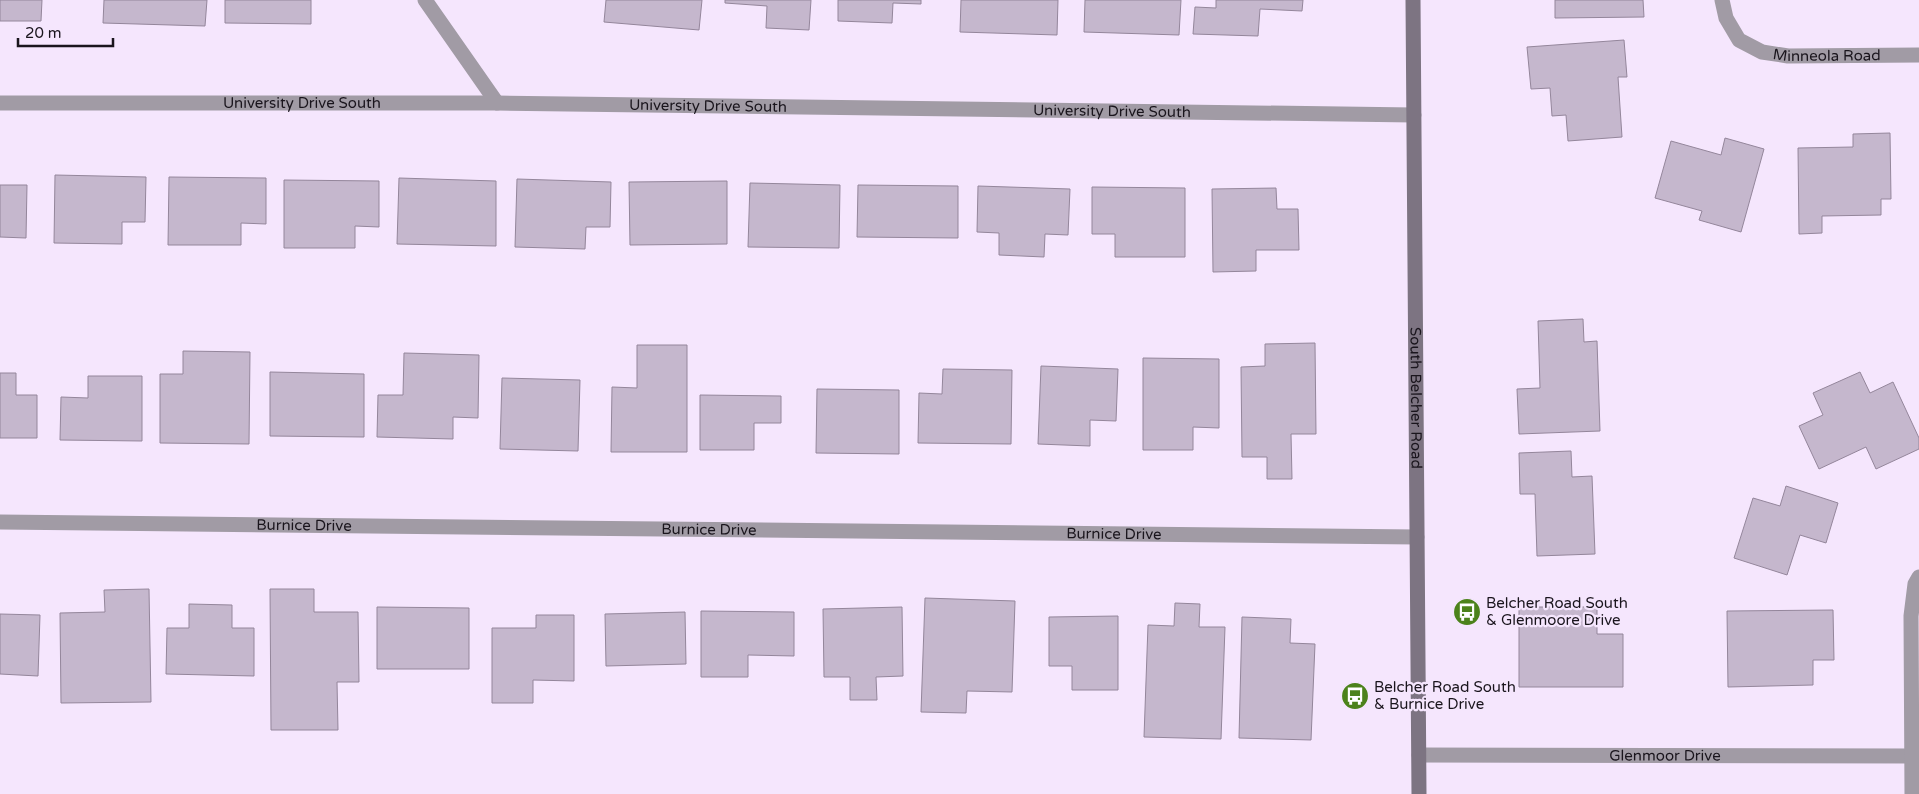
<svg xmlns="http://www.w3.org/2000/svg" width="1919" height="794" font-family="'Varela Round',sans-serif">
<rect width="100%" height="100%" fill="#f5e6fd"/>
<g fill="#c5b7cd" stroke="#94869b">
<path d="M0,0H42L41,21H0Z"/>
<path d="M104,0H207L205,26L103,23Z"/>
<path d="M225,0H311V24L225,23Z"/>
<path d="M606,0H702L699,30L604,22Z"/>
<path d="M725,0H811L809,30L766,28L767,6L725,3Z"/>
<path d="M838,0H921V4L893,3L892,23L838,21Z"/>
<path d="M961,0H1058L1057,35L960,32Z"/>
<path d="M1085,0H1181L1179,35L1084,32Z"/>
<path d="M1216,0H1303L1302,11L1260,9L1258,36L1193,34L1195,7L1216,8Z"/>
<path d="M1555,0H1643L1644,17L1555,18Z"/>
<path d="M1624,40L1627,77H1618L1622,137L1568,141L1566,115L1552,116L1550,88L1531,89L1527,47Z"/>
<path d="M1890,133L1891,199H1881V215L1822,216V233L1799,234L1798,148L1853,147V134Z"/>
<path d="M1725,138L1764,149L1741,232L1699,220L1702,211L1655,198L1671,141L1721,155Z"/>
<path d="M55,175L146,177L145,222H122V244L54,243Z"/>
<path d="M169,177L266,178V224L241,223V245H168Z"/>
<path d="M399,178L496,181V246L397,244Z"/>
<path d="M517,179L611,182L610,227H586L585,249L515,247Z"/>
<path d="M284,180L379,181V227L355,226V248H284Z"/>
<path d="M727,181V244L630,245L629,182Z"/>
<path d="M750,183L840,185L839,248L748,247Z"/>
<path d="M0,185H27L26,238L0,237Z"/>
<path d="M858,185L958,186V238L857,237Z"/>
<path d="M978,186L1070,189L1068,235L1045,234L1044,257L999,255V233L977,232Z"/>
<path d="M1092,187L1185,188V257H1115V234H1092Z"/>
<path d="M1276,188L1277,209H1298L1299,250H1256V271L1213,272L1212,189Z"/>
<path d="M1583,319L1584,342L1597,341L1600,431L1519,434L1517,389L1540,388L1538,321Z"/>
<path d="M1315,343L1316,434H1291L1292,479H1267V457H1242L1241,367L1265,366V344Z"/>
<path d="M637,345H687V452H611L612,387L637,388Z"/>
<path d="M183,351L250,352L249,444L160,443V374H183Z"/>
<path d="M404,353L479,355L478,418L453,417V439L377,437L378,395H403Z"/>
<path d="M1143,358L1219,359V428L1193,427V450H1143Z"/>
<path d="M1041,366L1118,369L1116,421L1090,420V446L1038,444Z"/>
<path d="M943,369L1012,370L1011,444L918,443L919,393L942,394Z"/>
<path d="M270,372L364,374V437L270,436Z"/>
<path d="M1860,372L1870,393L1893,382L1919,438V449L1876,469L1866,447L1819,469L1799,426L1823,415L1813,393Z"/>
<path d="M0,373H16V395H37V438H0Z"/>
<path d="M88,376H142V441L60,440L61,397L88,398Z"/>
<path d="M502,378L580,380L578,451L500,449Z"/>
<path d="M817,389L899,390V454L816,453Z"/>
<path d="M700,395L781,396V423H754V450H700Z"/>
<path d="M1571,451L1572,477L1592,476L1595,554L1537,556L1535,494H1520L1519,453Z"/>
<path d="M1786,486L1838,503L1826,543L1800,535L1787,575L1734,558L1753,498L1780,506Z"/>
<path d="M149,589L151,702L61,703L60,613L105,612L104,590Z"/>
<path d="M270,589H314V612H358L359,682H337L338,730H271Z"/>
<path d="M925,598L1015,601L1012,692L967,691L966,713L921,712Z"/>
<path d="M1175,603L1200,604L1199,627H1225L1221,739L1144,737L1148,625L1174,626Z"/>
<path d="M189,604L232,605V628H254V676L166,674L167,628H189Z"/>
<path d="M377,607L469,608V669H377Z"/>
<path d="M902,607L903,676L876,677L877,700H850V677H824L823,609Z"/>
<path d="M1519,607H1597V634H1623V687H1519Z"/>
<path d="M1833,610L1834,660H1813V685L1728,687L1727,611Z"/>
<path d="M701,611L794,612V656L748,655V677H701Z"/>
<path d="M685,612L686,664L606,666L605,614Z"/>
<path d="M0,614L40,615L38,676L0,674Z"/>
<path d="M536,615H574V681L533,680V703H492V628H536Z"/>
<path d="M1118,616V690H1072V666H1049V617Z"/>
<path d="M1242,617L1291,619L1290,643L1315,644L1311,740L1239,738Z"/>
</g>
<g fill="none" stroke-linecap="round" stroke-linejoin="round">
<g stroke="#a19ba5" stroke-width="15">
<path d="M425,0L497,103"/>
<path id="s1" d="M1722,0L1726,18L1739,40L1762,52L1788,56L1919,55"/>
<path id="s2" d="M0,103H497L1414,115"/>
<path id="s3" d="M0,522L1417,537"/>
<path id="s4" d="M1419,755L1912,756"/>
<path d="M1912,794L1911,616L1915,584L1919,577"/>
</g>
<path stroke="#7d7482" stroke-width="15" id="s5" d="M1413,0L1419,794"/>
</g>
<defs>
<g id="bus-disc" transform="scale(1.4375)"><circle r="9.5" fill="#4c821b" stroke="#f5e6fd"/><path d="M-5-6H5V4H4V6H2V4H-2V6H-4V4H-5ZM-3.5-4V0h7V-4ZM-3.5 1.2v1.5H-2V1.2ZM2 1.2v1.5H3.5V1.2Z" fill="#fff"/></g>
</defs>
<g fill-rule="evenodd">
<use href="#bus-disc" x="1467" y="612"/>
<use href="#bus-disc" x="1355" y="696"/>
</g>
<g text-anchor="middle" dominant-baseline="central" stroke-width="4.5" stroke-linejoin="round" paint-order="stroke">
<g font-size="15" fill="#1a151d" stroke="#f5e6fd">
<text stroke="none"><textPath href="#s1" startOffset="135">Minneola Road</textPath></text>
<text stroke="none"><textPath href="#s2" startOffset="302">University Drive South</textPath></text>
<text stroke="none"><textPath href="#s2" startOffset="708">University Drive South</textPath></text>
<text stroke="none"><textPath href="#s2" startOffset="1112">University Drive South</textPath></text>
<text stroke="none"><textPath href="#s5" startOffset="398">South Belcher Road</textPath></text>
<text stroke="none"><textPath href="#s3" startOffset="304">Burnice Drive</textPath></text>
<text stroke="none"><textPath href="#s3" startOffset="709">Burnice Drive</textPath></text>
<text stroke="none"><textPath href="#s3" startOffset="1114">Burnice Drive</textPath></text>
<text stroke="none"><textPath href="#s4" startOffset="246">Glenmoor Drive</textPath></text>
</g>
<g font-size="15" fill="#1a151d" stroke="#f5e6fd" text-anchor="start">
<text x="1486" y="603">Belcher Road South<tspan x="1486" dy="17">&amp; Glenmoore Drive</tspan></text>
<text x="1374" y="687">Belcher Road South<tspan x="1374" dy="17">&amp; Burnice Drive</tspan></text>
</g>
</g>
<path d="M18 38v8h95v-8" fill="none" stroke="#1a151d" stroke-width="2.5"/>
<text x="25" y="38" font-size="15" fill="#1a151d" stroke="#f5e6fd" stroke-width="4" paint-order="stroke">20 m</text>
</svg>
